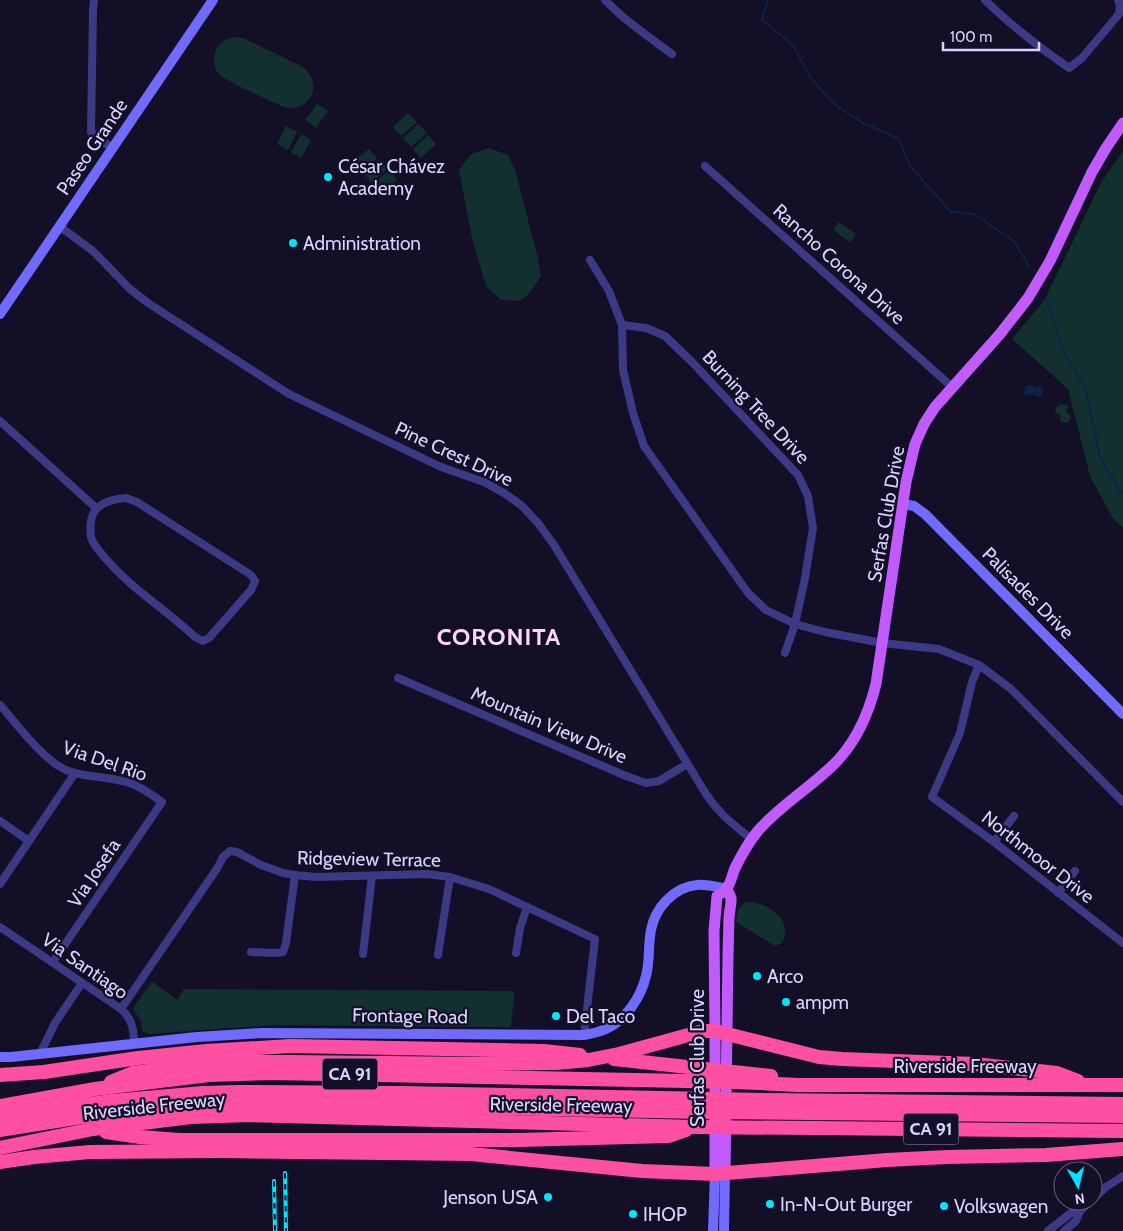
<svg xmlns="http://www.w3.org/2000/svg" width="1123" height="1231" font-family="Cabin,sans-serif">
<rect width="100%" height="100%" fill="#130f26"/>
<g fill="#12302f">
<path d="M233,37L243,38L303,67C324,85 310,114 283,107C271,100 225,82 218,73C214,67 213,61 215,54C217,44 224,40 233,37Z"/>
<path d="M317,104L328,111L316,128L305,120Z"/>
<path d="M408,113L417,122L401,136L393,127Z"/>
<path d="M418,124L427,133L411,147L403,138Z"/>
<path d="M286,126L297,132L288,150L277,144Z"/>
<path d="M301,134L311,140L301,158L291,152Z"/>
<path d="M428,135L436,144L421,158L413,149Z"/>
<path d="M489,148L508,155L515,170L538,258L541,276L529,294L520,301L501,300L486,286L472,238L459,170L471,154Z"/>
<path d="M369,149L377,158L362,172L353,162Z"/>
<path d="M1123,151V528L1112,517L1090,476L1068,389L1012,339L1044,301L1101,183Z"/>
<path d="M379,159L387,169L372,183L364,174Z"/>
<path d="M389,170L397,180L382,194L373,184Z"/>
<path d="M839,222L856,234L850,242L833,230Z"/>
<path d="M1060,404L1066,405L1068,407L1066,413L1070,414C1072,418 1070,422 1066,423L1061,422L1060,418V415L1057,414L1055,412L1056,407Z"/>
<path d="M746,902C767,901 794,920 782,943L775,946L736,922L738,909Z"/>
<path d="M153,982L177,1000L184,989L514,991C515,1004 511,1015 511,1027L275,1025L148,1034L142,1031L141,1022L133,1008L151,983Z"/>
</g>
<path fill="#0c2248" d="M1028,385H1031L1036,388L1040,386L1043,390L1041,397L1030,394L1028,396L1024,395L1026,387Z"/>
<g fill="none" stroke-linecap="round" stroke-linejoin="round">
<g stroke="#0c2248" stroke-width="2">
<path d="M768,0L762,20L776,31L794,47L810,77L834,104L863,123L899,139L910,166L950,211L974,214L1014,241L1029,266"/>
<path d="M1047,301L1064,353L1085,387L1100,456L1119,490L1123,494"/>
</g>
<g stroke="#3d3a85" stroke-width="8">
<path d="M94,0L93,10L91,132L113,149"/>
<path d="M605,0C625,21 649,37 672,54"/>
<path d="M985,0C1010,25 1039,47 1069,68L1082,58L1119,14L1120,4L1118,0"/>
<path d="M705,166L952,387"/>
<path d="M59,226L93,251L130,289L148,303L289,394L441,467L484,482L504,493L521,505L538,523L554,545L706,794C719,814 733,824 751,839"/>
<path d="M590,260L609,291L622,325L623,370L633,413L644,446L748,593L766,610L795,624L825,632L882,643L939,649L979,665L1011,689L1123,802"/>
<path d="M622,325L646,328L665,336L692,362L798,475L808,496L813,528L805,578L795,624L785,653"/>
<path d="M0,421L96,508"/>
<path d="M126,498L137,502L251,575L255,581L251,590L209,638L203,641L195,637C166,610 132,589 106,559C100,552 93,545 91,537C90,529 90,521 93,514C99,502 113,499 126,498Z"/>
<path d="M979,665L972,682L960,733L932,797L994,842L1123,943"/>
<path d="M398,678L626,776L646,783L659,781L687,764"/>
<path d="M0,705C16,723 41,757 62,768C79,777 102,776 122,781C137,784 149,793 162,802L53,962"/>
<path d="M0,821L29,841"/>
<path d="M994,842L1014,816"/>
<path d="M0,884L75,773"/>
<path d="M1058,893L1075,871"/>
<path d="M0,927L121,1009C132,1019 134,1029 134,1043"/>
<path d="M251,952L276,953L283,952L286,943L295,875"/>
<path d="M516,953L520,928L527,907"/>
<path d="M363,954L372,876"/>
<path d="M438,955L450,877"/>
<path d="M121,1009L218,867L223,857L230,851L237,852L261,865L283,873L295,875L316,877L427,874L450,877L489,889L595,939L584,1035"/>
<path d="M40,1054L55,1023L82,983"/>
<path d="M1093,1199L1106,1187L1123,1176"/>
<path d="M1048,1231L1071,1213L1080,1211"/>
<path d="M1064,1231L1076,1221L1080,1211L1091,1201"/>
</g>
<g stroke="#6f6bff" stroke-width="10">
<path d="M0,314L213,0"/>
<path d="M903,504L914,506L925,514L1123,714"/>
<path d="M0,1057H11L197,1037L262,1033L584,1035C591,1034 599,1032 606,1029C626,1020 641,997 646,976C650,961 648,945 651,930C655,908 674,887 697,885C707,884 717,887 727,889"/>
<path d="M713,1231L715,1174"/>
<path d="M724,1231L725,1173"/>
</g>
<g stroke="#c25bff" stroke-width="11">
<path d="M725,1173L728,955L729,917L731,902V898L727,889"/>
<path d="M715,1174V1031L714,931L717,896C720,894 724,892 726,889C731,884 732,875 735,868C741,856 748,843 757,832C778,807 807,790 831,767C855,745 868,716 876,684L906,482L915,444L924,424L935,407L1000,334L1028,298L1050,261L1092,172L1106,148L1123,123"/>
</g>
<g stroke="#ff4fa3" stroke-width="14">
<path d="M614,1059L771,1076"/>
<path d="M0,1075L44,1072L138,1058L206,1051L291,1046L544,1051L580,1055"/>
<path d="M111,1082L133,1073L202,1064L241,1062H291L478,1064L556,1063L588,1060L619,1054L703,1031H715L819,1057L842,1059L975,1064L1057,1073L1078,1081"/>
<path d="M0,1106L95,1089L209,1075L272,1073L736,1082L798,1085H1123"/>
<path d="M0,1118L53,1109L112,1101L203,1093L238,1092L401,1093L764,1100L1123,1104"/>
<path d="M0,1130L94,1115L159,1108L226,1103L702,1112L1123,1116"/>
<path d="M106,1132L140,1137L179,1140H518L668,1136L686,1130"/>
<path d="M0,1148L93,1129L191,1117L249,1115L696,1127L1123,1131"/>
<path d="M0,1162L34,1157L90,1152L222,1151L471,1154L642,1171L715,1174L887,1160L947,1157L1046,1155L1123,1149"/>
</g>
<g stroke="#00e5ff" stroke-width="4">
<g id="rail">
<path d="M285,1173L286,1231"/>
<path d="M274,1181L275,1231"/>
</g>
</g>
<use href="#rail" stroke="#130f26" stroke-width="2" stroke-dasharray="5.5" stroke-linecap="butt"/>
</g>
<g fill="#00e5ff" stroke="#130f26" stroke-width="2">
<circle cx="328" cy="177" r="5"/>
<circle cx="293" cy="243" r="5"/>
<circle cx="757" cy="976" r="5"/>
<circle cx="786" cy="1002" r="5"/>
<circle cx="556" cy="1016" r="5"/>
<circle cx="548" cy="1197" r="5"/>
<circle cx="770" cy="1204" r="5"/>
<circle cx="944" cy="1206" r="5"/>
<circle cx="633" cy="1214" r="5"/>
</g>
<g text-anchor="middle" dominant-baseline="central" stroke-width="4.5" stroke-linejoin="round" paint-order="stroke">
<g fill="#130f26" stroke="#9e99be" stroke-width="1">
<rect x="322.5" y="1058.5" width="55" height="31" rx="4"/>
<rect x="903.5" y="1113.5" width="55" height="31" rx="4"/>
</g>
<g font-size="18" font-weight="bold" fill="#d9d4ff">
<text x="350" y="1074">CA 91</text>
<text x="931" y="1129">CA 91</text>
</g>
<g font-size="19" fill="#d9d4ff" stroke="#130f26">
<text transform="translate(92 147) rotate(-56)">Paseo Grande</text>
<text transform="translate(839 264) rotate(42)">Rancho Corona Drive</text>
<text transform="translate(756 407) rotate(47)">Burning Tree Drive</text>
<text transform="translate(454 454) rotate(25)">Pine Crest Drive</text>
<text transform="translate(886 514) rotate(-80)">Serfas Club Drive</text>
<text transform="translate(1028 593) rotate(45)">Palisades Drive</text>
<text transform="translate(549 725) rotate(23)">Mountain View Drive</text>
<text transform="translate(105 761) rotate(19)">Via Del Rio</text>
<text transform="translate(1038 857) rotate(38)">Northmoor Drive</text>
<text transform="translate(369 859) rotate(1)">Ridgeview Terrace</text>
<text transform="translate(94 873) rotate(-56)">Via Josefa</text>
<text transform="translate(85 966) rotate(35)">Via Santiago</text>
<text transform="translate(410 1016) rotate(1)">Frontage Road</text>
<text transform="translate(697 1058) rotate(-90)">Serfas Club Drive</text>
<text x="965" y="1066">Riverside Freeway</text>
<text transform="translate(561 1105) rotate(1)">Riverside Freeway</text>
<text transform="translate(154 1106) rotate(-6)">Riverside Freeway</text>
</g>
<g font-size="19" fill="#d9d4ff" stroke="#130f26" text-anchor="start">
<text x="338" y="166">César Chávez<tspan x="338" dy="22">Academy</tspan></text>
<text x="303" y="243">Administration</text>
<text x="767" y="976">Arco</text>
<text x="796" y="1002">ampm</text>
<text x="566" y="1016">Del Taco</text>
<text x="538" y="1197" text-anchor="end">Jenson USA</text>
<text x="780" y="1204">In-N-Out Burger</text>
<text x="954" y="1206">Volkswagen</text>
<text x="643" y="1214">IHOP</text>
</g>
<g font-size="24" font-weight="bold" letter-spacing="1" fill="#ffd6f0" stroke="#130f26">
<text x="499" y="636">CORONITA</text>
</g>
</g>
<g transform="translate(1078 1186) rotate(172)"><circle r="24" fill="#130f26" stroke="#625e7d"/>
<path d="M0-4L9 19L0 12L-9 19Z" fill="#00e5ff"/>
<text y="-8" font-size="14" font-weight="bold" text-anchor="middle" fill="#d9d4ff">N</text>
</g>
<path d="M943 42v8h96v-8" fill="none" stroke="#d9d4ff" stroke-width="2.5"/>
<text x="950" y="42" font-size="15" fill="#d9d4ff" stroke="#130f26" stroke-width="4" paint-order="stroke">100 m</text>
</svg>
